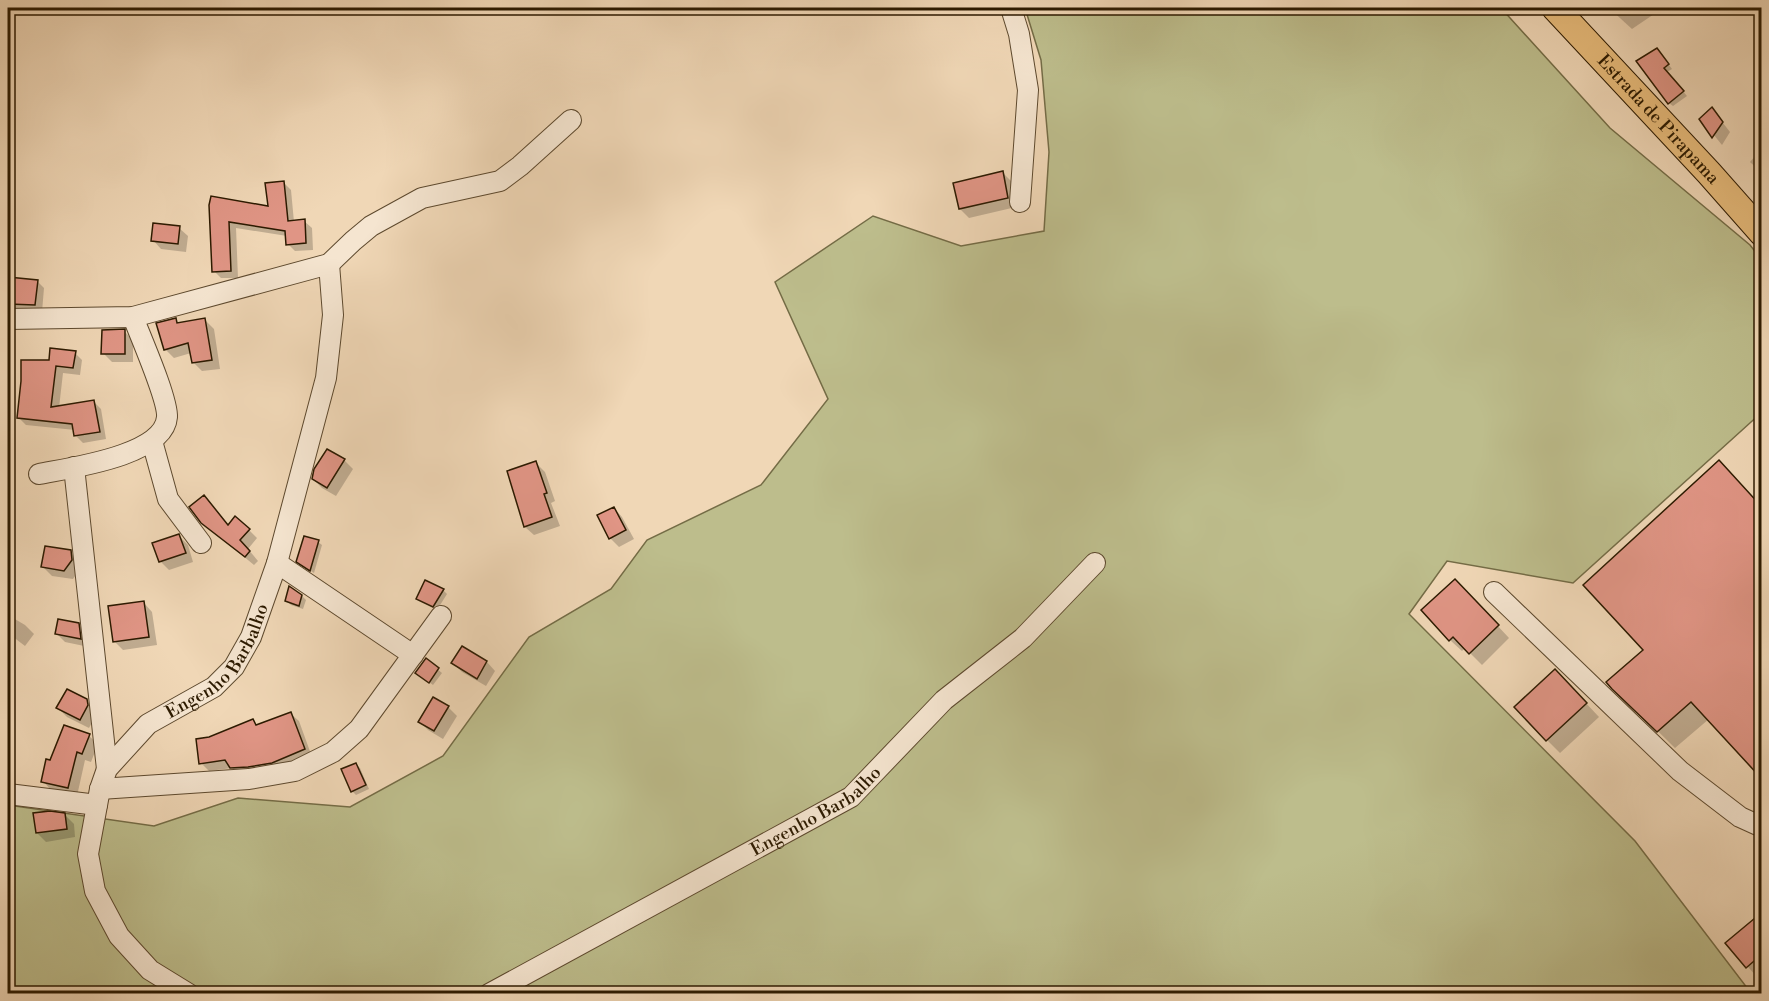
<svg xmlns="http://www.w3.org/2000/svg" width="1769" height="1001" font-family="'Libre Bodoni',serif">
<rect width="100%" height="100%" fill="#f0d7b6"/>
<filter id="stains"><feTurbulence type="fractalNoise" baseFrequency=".00333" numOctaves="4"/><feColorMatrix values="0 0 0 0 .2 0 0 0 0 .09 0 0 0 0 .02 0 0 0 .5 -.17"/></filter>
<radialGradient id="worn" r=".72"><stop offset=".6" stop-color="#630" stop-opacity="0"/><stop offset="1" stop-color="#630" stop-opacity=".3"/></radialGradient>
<path fill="#bdbd8c" stroke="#746c46" stroke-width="1.5" d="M1025,8H1501L1610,128L1750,245L1761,259V413L1573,583L1447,561L1409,614L1635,841L1751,993L8,994V805L154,826L238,798L350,807L443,756L529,637L611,589L647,540L761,485L828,399L775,282L873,216L961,246L1044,231L1049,152L1041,60Z"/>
<g fill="#0003">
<path d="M1609,8H1663L1632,29Z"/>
<path d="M1661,54L1672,69L1667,72L1687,96L1673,106L1669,103Z"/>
<path d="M1712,109L1730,132L1722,145L1701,119Z"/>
<path d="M1762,148V173L1750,162Z"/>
<path d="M1003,173L1012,182L1016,207L969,218L960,209L955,184Z"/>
<path d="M283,182L291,190L294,222L304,221L312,228L313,250L295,251L288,244L287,236L236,228L238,278H221L214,271L211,205L269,208Z"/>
<path d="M8,202L14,208L9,226H8Z"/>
<path d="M179,228L188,236L186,252L161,249L153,240Z"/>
<path d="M8,279L37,281L44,288L42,312L8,311Z"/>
<path d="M175,320L180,324L205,320L214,329L220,369L202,371L193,362L191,353L174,358L165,349Z"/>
<path d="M124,331L133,340V362H112L103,353Z"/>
<path d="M75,353L82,360L80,375L63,373L59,408L94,402L101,409L106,439L83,443L75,435V430L26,425L19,418L50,362Z"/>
<path d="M344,460L353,469L336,496L322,488L313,479Z"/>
<path d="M536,463L545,472L555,501L551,503L560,526L534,535L525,527L520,511Z"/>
<path d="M1736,479L1762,507V776L1709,719L1675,748L1608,682L1645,650Z"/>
<path d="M614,508L622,517L634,539L619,547L610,538Z"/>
<path d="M202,522L249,530L257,538L248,549L258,561L254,565Z"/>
<path d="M179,536L188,545L193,562L169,570L160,561Z"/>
<path d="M318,542L322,545L314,573L302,565Z"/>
<path d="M70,552L79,561L80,569L73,579L52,576L43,567Z"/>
<path d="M443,590L447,594L437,610L418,599Z"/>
<path d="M1467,593L1509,638L1482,665L1465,648L1462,651L1450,640Z"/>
<path d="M302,596L306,600L303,609L291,605L287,601Z"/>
<path d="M144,603L152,612L157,645L123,650L114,641Z"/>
<path d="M8,615L25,625L34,634L25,646L8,633Z"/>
<path d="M78,624L87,633L89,647L65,642L56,633Z"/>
<path d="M462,648L487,662L495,671L486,686L462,672L453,663Z"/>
<path d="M426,660L442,673L433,685L421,676Z"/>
<path d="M1568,684L1599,717L1560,753L1547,740Z"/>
<path d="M86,700L96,710V715L89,728L67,717L58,708Z"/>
<path d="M448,707L457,716L443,739L428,730L420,722Z"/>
<path d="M291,714L299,721L312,757L240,775L232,768L209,771L201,763L210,739L252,721L258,726Z"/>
<path d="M89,736L98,744L91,762L85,760L77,796L51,790L43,781L51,761Z"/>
<path d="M356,764L360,768L369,789L356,795L352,791Z"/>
<path d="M65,815L74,824L75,837L46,842L37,833Z"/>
<path d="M1762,915V971L1756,976L1727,943Z"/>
</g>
<g fill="#e09585" stroke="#2c1a00" stroke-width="1.5">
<path d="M1657,48L1669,64L1664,68L1684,91L1668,104L1636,61Z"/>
<path d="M1712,107L1723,122L1712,138L1699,119Z"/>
<path d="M1003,171L1008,198L959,209L953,183Z"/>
<path d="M284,181L288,221L305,219L306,243L286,245L285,231L229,222L231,271L212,272L209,205L211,196L268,206L265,183Z"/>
<path d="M153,223L180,226L178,244L151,241Z"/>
<path d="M8,277L38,280L35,305L8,304Z"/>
<path d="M176,318L177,323L205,318L212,360L192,363L188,343L164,350L156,323Z"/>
<path d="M125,329V354H101L102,330Z"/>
<path d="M50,348L76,351L73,368L56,366L51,407L94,400L100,432L74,436L72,424L17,418L21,381V360H49Z"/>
<path d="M327,449L345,459L327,488L312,479L314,469Z"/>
<path d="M1719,460L1761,506V778L1691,702L1657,732L1612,689L1606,682L1643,650L1583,585Z"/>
<path d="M536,461L547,493L544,494L552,517L524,527L507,471Z"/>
<path d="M204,495L228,525L235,516L250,529L240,540L250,551L245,557L201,523L189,507Z"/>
<path d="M614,507L626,530L609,539L597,515Z"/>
<path d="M179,534L186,553L159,562L152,543Z"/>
<path d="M304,536L319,540L310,571L296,562Z"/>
<path d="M45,546L71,550L72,560L64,571L41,567Z"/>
<path d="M1455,579L1499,625L1469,654L1453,637L1449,641L1421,610Z"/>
<path d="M425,580L444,589L433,607L416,599Z"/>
<path d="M289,586L302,595L299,606L285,601Z"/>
<path d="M144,601L149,637L113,642L108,606Z"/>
<path d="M58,619L79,623L81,639L55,634Z"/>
<path d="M462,646L487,661L477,679L451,663Z"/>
<path d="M426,658L439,668L429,683L415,673Z"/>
<path d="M1555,669L1587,703L1546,741L1514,707Z"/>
<path d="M67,689L87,699L88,705L80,720L56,708Z"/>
<path d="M433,697L449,706L434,731L418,722Z"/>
<path d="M291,712L305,749L272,763L248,767L230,768L225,760L199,764L196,739L209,737L253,719L256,725Z"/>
<path d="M64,725L90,734L82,754L77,752L68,788L41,782L46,759L50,760Z"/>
<path d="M356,763L366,785L351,792L341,769Z"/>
<path d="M50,811L65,813L67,829L36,833L33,813Z"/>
<path d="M1761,913V955L1746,968L1725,943Z"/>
</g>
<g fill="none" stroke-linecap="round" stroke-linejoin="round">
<g stroke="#5d492e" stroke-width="22">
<g id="minor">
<path d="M1011,8L1019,34L1028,90L1020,202"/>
<path d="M8,319L133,317L329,264L353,241L371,226L422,198L500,181L520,166L571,120"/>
<path d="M152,441L168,499L201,543"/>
<path d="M74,467L107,769"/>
<path d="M39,474C69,468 164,456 167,417C168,399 141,338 133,317"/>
<path d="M277,563L413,655"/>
<path d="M1494,592L1680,771L1740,817L1762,827"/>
<path d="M100,789L249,779L295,771L333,752L359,729L441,616"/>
<path d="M8,794L97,805"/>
<path id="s1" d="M189,994L150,970L119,936L95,891L88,854L100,789L107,769L148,724L214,687L234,667L251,637L277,563L326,378L333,315L329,264"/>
<path id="s2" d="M489,994L851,797L944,700L1023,638L1095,563"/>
</g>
</g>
<g stroke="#2c1a00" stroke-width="28">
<g id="major">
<path id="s3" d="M1555,8L1709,173L1762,233"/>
</g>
</g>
<use href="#minor" stroke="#f5e5d0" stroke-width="20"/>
<use href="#major" stroke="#e8bc7b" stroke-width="26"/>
</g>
<g text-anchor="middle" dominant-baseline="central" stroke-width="6" stroke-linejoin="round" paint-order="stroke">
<g font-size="18" fill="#2c1a00" stroke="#f5e5d0">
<text stroke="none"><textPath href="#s3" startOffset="152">Estrada de Pirapama</textPath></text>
<text stroke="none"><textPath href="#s1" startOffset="426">Engenho Barbalho</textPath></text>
<text stroke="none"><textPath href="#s2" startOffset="375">Engenho Barbalho</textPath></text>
</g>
</g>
<rect width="1769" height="1001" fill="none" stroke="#f0d7b6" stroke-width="30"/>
<rect x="9" y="9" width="1751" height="983" fill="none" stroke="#2c1a00" stroke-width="3"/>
<rect x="15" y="15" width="1739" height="971" fill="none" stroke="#2c1a00" stroke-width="1.5"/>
<rect width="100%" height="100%" filter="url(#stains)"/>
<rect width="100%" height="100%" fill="url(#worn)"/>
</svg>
